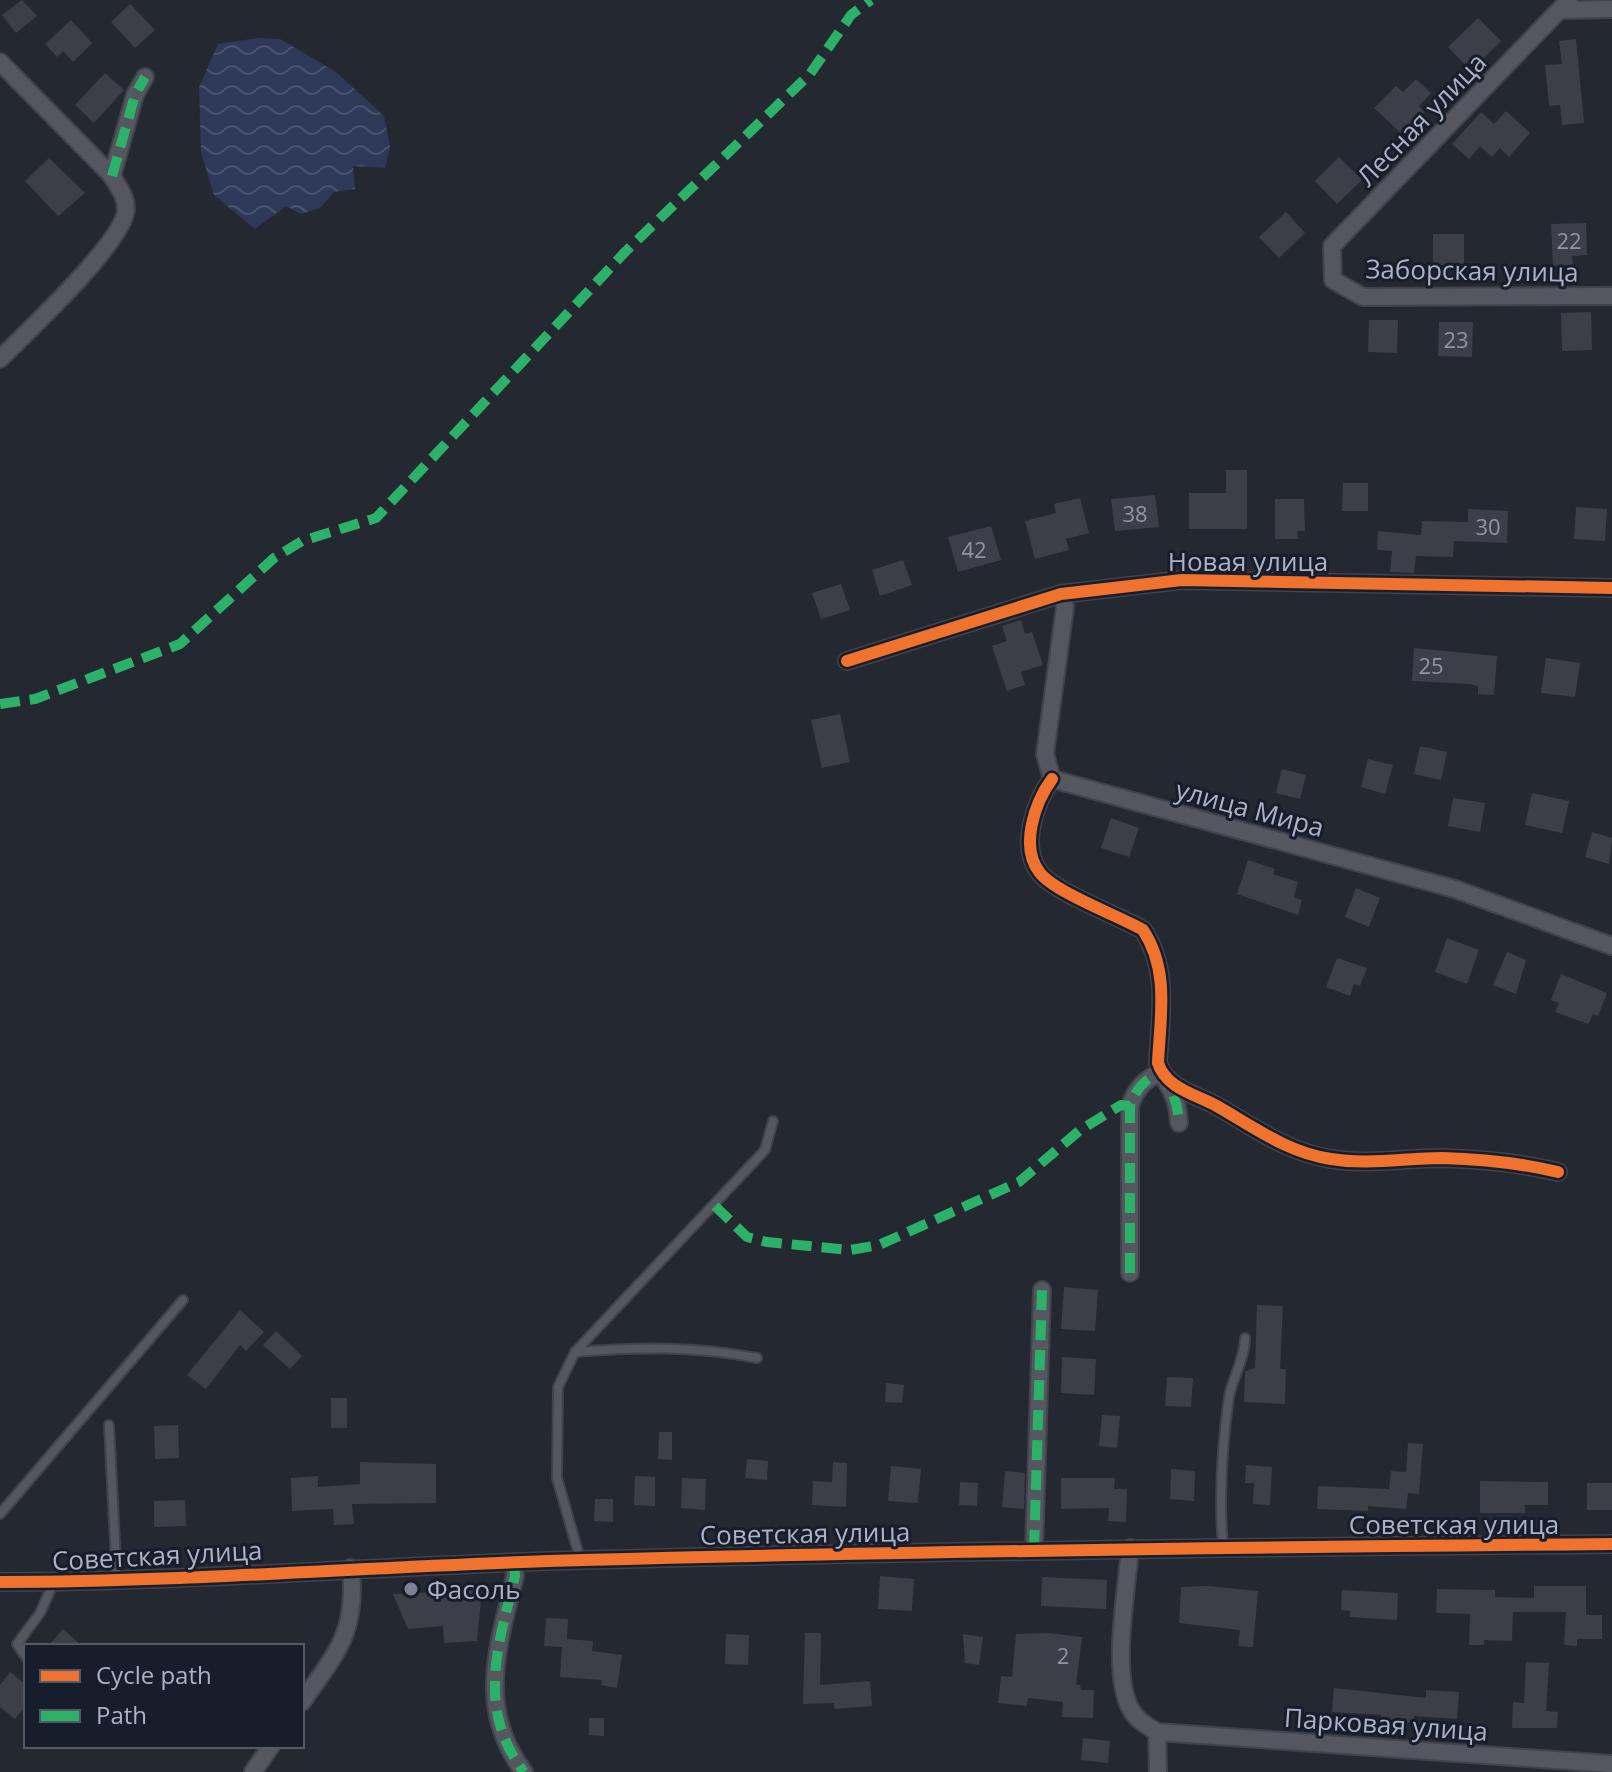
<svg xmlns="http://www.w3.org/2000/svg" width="1612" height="1772" font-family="'Open Sans',sans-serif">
<defs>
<pattern id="water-waves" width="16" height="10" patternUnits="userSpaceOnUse" patternTransform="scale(2)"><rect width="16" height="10" fill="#2e3959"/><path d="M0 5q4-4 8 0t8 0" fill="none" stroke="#4a536f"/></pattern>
</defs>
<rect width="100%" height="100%" fill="#242831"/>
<path fill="url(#water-waves)" d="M257,38L280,39L336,72L384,116L390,146L385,168L353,166L355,189L334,192L320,208L301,214L286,206L255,229L214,195L201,152L199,87L218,44Z"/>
<g fill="#3c3f48">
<path d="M22,0L37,16L16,33L2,15Z"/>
<path d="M130,4L155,30L135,48L111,22Z"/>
<path d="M1478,18L1501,41L1471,71L1448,47Z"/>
<path d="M71,20L92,43L73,62L63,51L57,57L45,44Z"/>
<path d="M1576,39L1584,123L1562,125L1560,105L1549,106L1545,65L1562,64L1559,41Z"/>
<path d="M105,73L124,90L94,123L75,105Z"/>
<path d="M1416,79L1431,93L1419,106L1424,112L1403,135L1374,108L1396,86L1403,92Z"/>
<path d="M1506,111L1530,133L1509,157L1500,148L1492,157L1480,146L1469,159L1452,144L1481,112L1494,124Z"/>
<path d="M1339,157L1362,180L1337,204L1315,181Z"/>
<path d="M49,158L85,193L58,216L25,181Z"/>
<path d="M1286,212L1305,233L1279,258L1259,237Z"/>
<path d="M1586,223L1587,255L1572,256L1573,265L1553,266L1551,224Z"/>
<rect x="1433" y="234" width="31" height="31"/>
<path d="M1591,312L1592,350L1562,351L1561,313Z"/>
<path d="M1369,320H1398L1397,353L1368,352Z"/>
<path d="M1439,322H1473L1472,357L1438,356Z"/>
<path d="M1226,470H1247V529H1189V493H1226Z"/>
<path d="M1343,483H1368V511H1342Z"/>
<path d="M1155,495L1159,527L1115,531L1111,499Z"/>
<path d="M1080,498L1089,533L1066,539L1069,550L1035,559L1025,521L1056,513L1054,504Z"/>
<path d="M1275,499H1304L1305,531H1297L1298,539H1275Z"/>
<path d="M1576,507L1607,509L1605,541L1574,539Z"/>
<path d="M1468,509L1508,511L1507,543L1454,541L1453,557L1416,556L1414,573L1390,572L1392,551L1377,550L1378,531L1421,535L1422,521L1468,522Z"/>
<path d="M991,526L1001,560L958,572L948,537Z"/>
<path d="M903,560L912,585L880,596L872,570Z"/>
<path d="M841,584L850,610L821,619L812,593Z"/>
<path d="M1021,620L1025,634L1032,632L1043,665L1021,672L1025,685L1007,691L992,646L1007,641L1002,626Z"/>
<path d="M1414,648L1497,656L1494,695L1478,694V686L1470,684L1412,681Z"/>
<path d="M1546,658L1580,663L1575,697L1541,693Z"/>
<path d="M840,714L850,762L822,768L811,720Z"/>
<path d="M1420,746L1447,752L1441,780L1414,774Z"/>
<path d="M1368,759L1393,765L1385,794L1361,787Z"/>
<path d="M1282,769L1306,775L1300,799L1276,793Z"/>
<path d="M1532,793L1569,801L1562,833L1525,825Z"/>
<path d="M1453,798L1485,803L1480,832L1448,826Z"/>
<path d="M1111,818L1139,828L1129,857L1101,848Z"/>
<path d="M1592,832L1612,838L1609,864L1585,857Z"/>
<path d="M1248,860L1275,869L1273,874L1298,882L1294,897L1302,900L1298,915L1237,894Z"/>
<path d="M1356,888L1380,898L1369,927L1345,917Z"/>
<path d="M1447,938L1479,950L1467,984L1435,972Z"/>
<path d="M1507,952L1526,960L1516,994L1493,985Z"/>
<path d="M1337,958L1367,968L1360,986L1354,984L1350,996L1326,987Z"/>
<path d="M1561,974L1607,993L1598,1016L1593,1014L1588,1024L1555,1012L1559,1003L1551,1000Z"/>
<path d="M1064,1287L1098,1290L1095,1331L1061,1329Z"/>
<path d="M1257,1305L1283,1306L1280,1369H1286L1285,1404L1244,1402L1245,1371L1255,1368Z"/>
<path d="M240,1310L264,1332L246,1351L240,1345L206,1389L187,1375Z"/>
<path d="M276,1331L302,1356L290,1369L263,1345Z"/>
<path d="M1062,1357L1096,1359L1094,1395L1061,1393Z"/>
<path d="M1167,1377L1193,1378L1191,1407L1165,1406Z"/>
<path d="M886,1383L904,1385L902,1403L885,1402Z"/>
<rect x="331" y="1398" width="16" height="30"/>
<path d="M1102,1415L1120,1416L1117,1448L1099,1446Z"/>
<path d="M178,1425L179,1458L155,1459L154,1426Z"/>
<path d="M659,1432H672V1460L658,1459Z"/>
<path d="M1408,1443L1423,1444L1419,1494L1408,1493L1406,1509L1368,1506V1511L1317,1509L1318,1486L1389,1489L1391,1471L1406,1472Z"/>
<path d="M747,1459L768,1461L767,1480L745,1478Z"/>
<path d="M360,1462L436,1464V1503L352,1504L354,1524L334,1525L333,1509L292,1511L291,1478L318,1476V1487L360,1484Z"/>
<path d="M833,1462L847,1463L846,1507L812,1505L813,1481L832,1482Z"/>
<path d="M1246,1465L1272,1467L1270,1505L1253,1504L1254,1483H1245Z"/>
<path d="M891,1466L921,1469L918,1503L888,1501Z"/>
<path d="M1171,1469L1195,1471L1194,1501L1170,1499Z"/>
<path d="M1005,1471L1025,1473L1024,1509L1002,1507Z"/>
<path d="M635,1476L655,1477V1506L634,1505Z"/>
<path d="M682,1478L706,1479L705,1510L681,1508Z"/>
<path d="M1061,1478H1115L1114,1489H1127L1126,1522L1108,1521L1109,1508L1061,1509Z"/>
<path d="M1480,1481L1548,1482V1505H1525V1513H1480Z"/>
<path d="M960,1482L978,1483L977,1506L959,1505Z"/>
<rect x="1587" y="1483" width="25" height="27"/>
<path d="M595,1499H613V1522L594,1521Z"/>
<path d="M185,1500L186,1526L154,1527V1501Z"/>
<path d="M880,1576L914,1579L912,1611L878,1609Z"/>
<path d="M1042,1577L1107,1580L1106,1609L1041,1606Z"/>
<path d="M1207,1586L1258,1591L1253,1647L1238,1646L1240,1630L1179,1623L1181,1587Z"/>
<path d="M1534,1586H1586V1615H1602V1639H1577V1646L1564,1645L1566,1612H1513L1512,1641L1484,1640V1645H1469L1470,1614L1436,1613L1437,1589L1495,1590V1597L1534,1598Z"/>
<path d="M482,1590L477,1641L444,1643L443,1626L408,1629L393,1594Z"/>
<path d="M1342,1590L1398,1593L1397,1620L1350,1617V1611L1341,1610Z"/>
<path d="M546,1618L568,1619L567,1639L593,1641L592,1651L622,1655L617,1688L601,1685L602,1680L560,1677L562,1647L544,1646Z"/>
<path d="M63,1629L82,1646H48Z"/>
<path d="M805,1633H821L820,1685L870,1681L872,1706L834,1709V1703L803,1704Z"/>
<path d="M1048,1633L1082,1637L1076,1685H1080L1081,1690H1094L1093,1718L1062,1717L1063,1702L1028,1698L1027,1706L998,1703L1001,1676L1012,1677L1016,1634Z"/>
<path d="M726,1634L749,1635L748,1665L725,1664Z"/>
<path d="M963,1634L983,1637L979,1665L965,1663Z"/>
<path d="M1526,1662L1549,1663L1546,1711L1558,1712L1557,1728H1512L1513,1702L1524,1703Z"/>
<path d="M10,1672L26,1685V1705L15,1719L0,1707V1685Z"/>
<path d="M1334,1688L1426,1698V1690L1459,1692L1457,1719L1414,1716V1723L1380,1720L1381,1715L1332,1712Z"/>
<path d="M589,1718H604V1736L589,1735Z"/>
<path d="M1083,1738L1110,1741L1108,1763L1081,1760Z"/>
</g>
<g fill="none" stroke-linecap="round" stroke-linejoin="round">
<g stroke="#40434b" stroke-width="12">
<g id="service">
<path d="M575,1352C638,1347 695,1346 757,1358"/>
<path d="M109,1425L117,1581"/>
<path d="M0,1514L183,1300"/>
<path d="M1223,1547C1219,1499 1222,1445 1229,1397C1233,1377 1245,1358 1245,1338"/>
<path d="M580,1559L557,1478L558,1387L575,1352L765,1150L773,1121"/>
<path d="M26,1657L17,1644L40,1613L54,1582"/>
</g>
</g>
<g stroke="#40434b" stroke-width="20">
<g id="minor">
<path d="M1569,0L1332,246L1333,280L1363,297L1612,296"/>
<path d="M1560,10L1612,9"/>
<path d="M0,62L112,176C118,187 126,196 126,209C125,241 26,333 0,359"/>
<path d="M112,176L135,95L145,77"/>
<path d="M1061,594L1065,607L1045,754L1052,779L1455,889L1612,946"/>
<path d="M847,661L1061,594L1182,580L1612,588"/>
<path d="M1052,779C1035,802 1019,847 1040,873C1056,893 1119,916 1143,930C1170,971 1160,1017 1158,1063C1166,1088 1194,1094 1215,1105C1254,1127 1286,1152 1331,1159C1368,1165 1405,1158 1442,1158C1480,1159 1520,1163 1558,1172"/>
<path d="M1130,1273V1106C1135,1090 1145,1078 1161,1073C1172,1090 1178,1102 1179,1123"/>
<path d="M1130,1548C1127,1591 1111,1670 1130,1708C1136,1720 1146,1725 1157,1732L1158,1772"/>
<path d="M1034,1550L1042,1290"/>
<path d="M514,1563L515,1576C498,1646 476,1709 524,1772"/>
<path d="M0,1582C194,1582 389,1565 583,1560C926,1551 1269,1547 1612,1544"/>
<path d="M302,1702C337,1652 357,1633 351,1568"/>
<path d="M1157,1732L1612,1764"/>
<path d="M253,1772L271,1746"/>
</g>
</g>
<use href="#service" stroke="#545660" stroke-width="8"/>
<use href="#minor" stroke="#545660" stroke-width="16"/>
<g stroke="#2db169" stroke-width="10" stroke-dasharray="20 10" stroke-linecap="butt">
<path d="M112,176L135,95L145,77"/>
<path d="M0,704L35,699L180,644L274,558L302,541L376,518L626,251L810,74L851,15L871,0"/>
<path d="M715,1206L747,1237L767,1242L850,1250L879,1245L1019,1182L1079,1131L1121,1105L1130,1106"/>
<path d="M1130,1273V1106C1135,1090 1145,1078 1161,1073C1172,1090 1178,1102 1179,1123"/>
<path d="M1034,1550L1042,1290"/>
<path d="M514,1563L515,1576C498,1646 476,1709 524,1772"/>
</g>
<g stroke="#181d2c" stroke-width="17">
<g id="cycleway">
<path d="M847,661L1061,594L1182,580L1612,588"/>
<path d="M1052,779C1035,802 1019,847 1040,873C1056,893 1119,916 1143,930C1170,971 1160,1017 1158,1063C1166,1088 1194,1094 1215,1105C1254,1127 1286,1152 1331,1159C1368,1165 1405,1158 1442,1158C1480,1159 1520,1163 1558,1172"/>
<path d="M0,1582C194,1582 389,1565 583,1560C926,1551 1269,1547 1612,1544"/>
</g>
</g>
<use href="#cycleway" stroke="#ef722f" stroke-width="12"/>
</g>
<circle fill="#7c8291" stroke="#181d2c" stroke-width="3" cx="411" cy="1589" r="8"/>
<g text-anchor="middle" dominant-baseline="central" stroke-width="6" stroke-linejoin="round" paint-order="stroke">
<g font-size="22" fill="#9095a6">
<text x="1569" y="240">22</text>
<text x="1456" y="339">23</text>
<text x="1135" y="513">38</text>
<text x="1488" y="526">30</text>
<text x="974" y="549">42</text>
<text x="1431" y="665">25</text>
<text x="1063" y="1655">2</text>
</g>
<g font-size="26" fill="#acb2c5" stroke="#181d2c">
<text transform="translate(1421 119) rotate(-46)">Лесная улица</text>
<text transform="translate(1472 270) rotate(1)">Заборская улица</text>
<text x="1248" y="561">Новая улица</text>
<text transform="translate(1250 808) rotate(15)">улица Мира</text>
<text x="1454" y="1524">Советская улица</text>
<text transform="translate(805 1533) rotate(-1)">Советская улица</text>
<text transform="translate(157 1555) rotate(-3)">Советская улица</text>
<text transform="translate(1386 1724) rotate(4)">Парковая улица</text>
</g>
<g font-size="26" fill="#acb2c5" stroke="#181d2c" text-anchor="start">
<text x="427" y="1589">Фасоль</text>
</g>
</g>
<rect x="24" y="1644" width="280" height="104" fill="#181d2c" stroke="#535969" stroke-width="2"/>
<rect x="40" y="1670" width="40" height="12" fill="#ef722f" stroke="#535969" stroke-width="2"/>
<text x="96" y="1684" font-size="24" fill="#acb2c5">Cycle path</text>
<rect x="40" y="1710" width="40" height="12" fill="#2db169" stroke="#535969" stroke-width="2"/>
<text x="96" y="1724" font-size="24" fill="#acb2c5">Path</text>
</svg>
